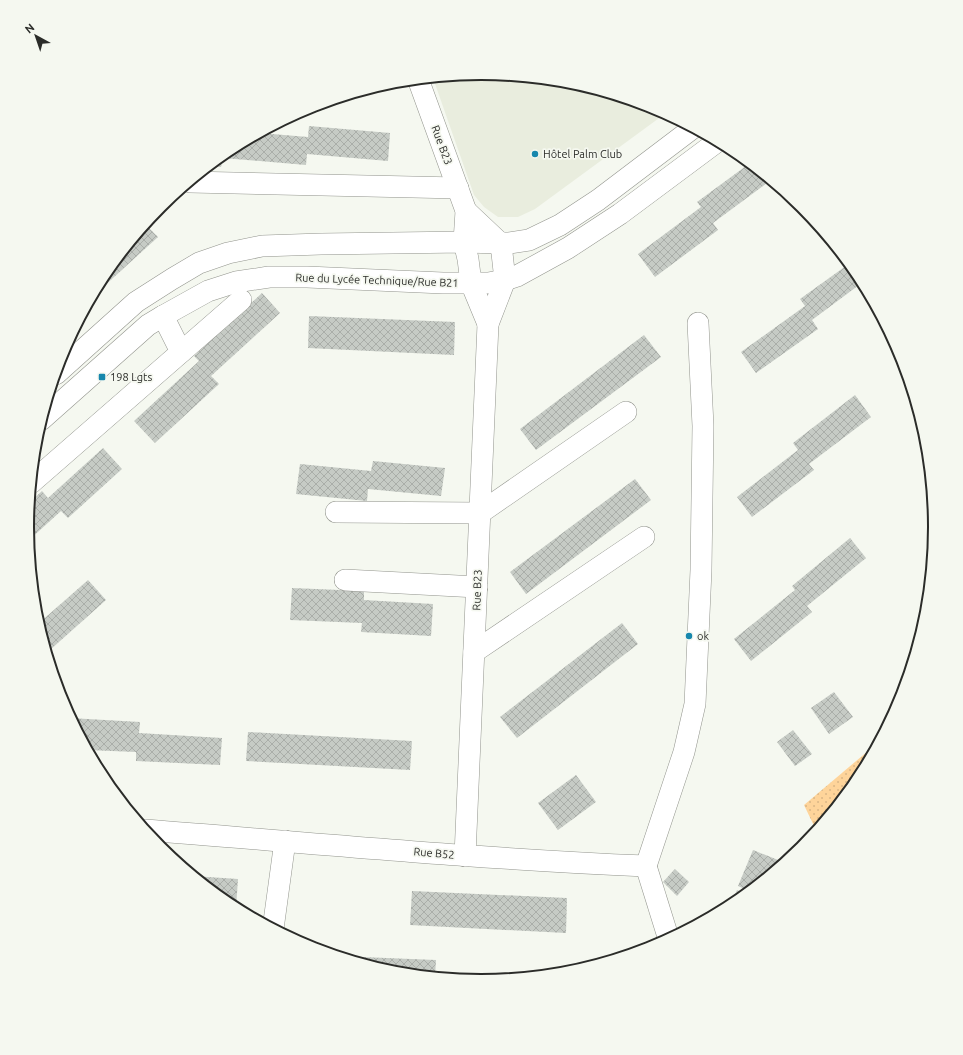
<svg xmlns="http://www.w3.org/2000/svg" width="963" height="1055" font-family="Ubuntu,sans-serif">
<defs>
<pattern id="grass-dots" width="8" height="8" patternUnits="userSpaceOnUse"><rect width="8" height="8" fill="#fed49a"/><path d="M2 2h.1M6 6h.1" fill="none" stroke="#dab685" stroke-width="1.8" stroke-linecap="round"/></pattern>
<pattern id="building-cross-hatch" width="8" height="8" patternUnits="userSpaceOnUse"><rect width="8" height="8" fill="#c6cbc5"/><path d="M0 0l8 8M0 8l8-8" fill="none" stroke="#aaaea9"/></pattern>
</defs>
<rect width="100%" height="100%" fill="#f5f8f0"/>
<path fill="#e9edde" d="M482,73L570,82L656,108L666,113L535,209L518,217H498L484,207L474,195L433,78Z"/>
<path fill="url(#grass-dots)" d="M881,740L859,780L817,832L804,805Z"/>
<g fill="url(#building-cross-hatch)">
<path d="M309,126L390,133L388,161L307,154L306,165L223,158L221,167L209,166L229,149L260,133L308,137Z"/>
<path d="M750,163L771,180L713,223L718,230L655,277L638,254L701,207L697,202Z"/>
<path d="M145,224L158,237L91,298L104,275Z"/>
<path d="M850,263L860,275L863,282L812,320L818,329L756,373L741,352L805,306L800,299Z"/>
<path d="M262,293L280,313L211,376L219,384L155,443L134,421L199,361L194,356Z"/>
<path d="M309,316L455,322L454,355L308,348Z"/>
<path d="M644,335L661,357L536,450L520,429Z"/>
<path d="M855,395L871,417L809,464L814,470L752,517L737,497L798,450L793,443Z"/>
<path d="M103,448L122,469L68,518L61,511L28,541L27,527L30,502L42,491L48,498Z"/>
<path d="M373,461L445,468L441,496L368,489L367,501L296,494L300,464L371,471Z"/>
<path d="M635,479L651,500L526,594L510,572Z"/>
<path d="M850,538L866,558L807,606L812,612L751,661L734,639L795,590L792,586Z"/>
<path d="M88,580L106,600L50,650L44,644L38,624Z"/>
<path d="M292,588L364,591V600L433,604L431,636L361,632L362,623L290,620Z"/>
<path d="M622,623L638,644L517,738L500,717Z"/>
<path d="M834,692L853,717L829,734L811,708Z"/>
<path d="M70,718L140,722L139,733L222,738L220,765L136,761V752L87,750Z"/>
<path d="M793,730L812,754L795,766L777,742Z"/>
<path d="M248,732L412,741L410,770L246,761Z"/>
<path d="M576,775L596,802L558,830L538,803Z"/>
<path d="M753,850L783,862L781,867L751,892L738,886Z"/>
<path d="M675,869L689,882L677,896L663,882Z"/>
<path d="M193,876L238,879L236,908L229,905Z"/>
<path d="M737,890L747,895L734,906L729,908Z"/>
<path d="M412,891L567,898L566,933L410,925Z"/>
<path d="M337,956L436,960L435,977L393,973Z"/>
</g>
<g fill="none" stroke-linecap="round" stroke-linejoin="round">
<g stroke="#92948d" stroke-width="22">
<g id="minor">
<path d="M418,79L466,211L464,242L468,259L471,283L488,324"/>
<path d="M190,182L458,188"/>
<path d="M163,316L181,352"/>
<path d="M56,374L136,302L172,279L199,263L228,253L262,246L321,244L464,242L500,243H509L529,240L560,225L598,200L693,128"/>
<path d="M41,420L148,325L163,316L208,291L236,282L269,277H307L443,283H488L505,280L517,276L568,248L620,214L718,141"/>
<path d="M31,483L241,300"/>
<path d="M336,512L480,513L626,412"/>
<path d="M345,580L477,587"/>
<path d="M474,652L644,537"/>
<path d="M145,830C312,843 478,859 646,866"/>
<path d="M465,856L488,324L505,280L502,253L500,243L466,211"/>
<path d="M646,866L684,752L695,704L701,570L703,426L698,323"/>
<path d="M646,866L669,940"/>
<path d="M273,929L285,841"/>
</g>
</g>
<use href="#minor" stroke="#fff" stroke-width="21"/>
</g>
<g fill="#1787ad" stroke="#f5f8f0" stroke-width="1.5">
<circle cx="535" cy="154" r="4"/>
<rect x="98" y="373" width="8" height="8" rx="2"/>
<circle cx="689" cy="636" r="4"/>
</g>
<g text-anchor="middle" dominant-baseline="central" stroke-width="3.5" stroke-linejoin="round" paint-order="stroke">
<g font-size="11" fill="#2b2c29" stroke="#f5f8f0">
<text transform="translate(442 145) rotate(70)">Rue B23</text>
<text transform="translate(377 280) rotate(2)">Rue du Lycée Technique/Rue B21</text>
<text transform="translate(477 590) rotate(-88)">Rue B23</text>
<text transform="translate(434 853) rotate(5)">Rue B52</text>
</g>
<g font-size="11" fill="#2b2c29" stroke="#f5f8f0" text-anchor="start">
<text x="543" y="154">Hôtel Palm Club</text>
<text x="110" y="377">198 Lgts</text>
<text x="697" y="636">ok</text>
</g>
</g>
<path d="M0 0H963V1055H0ZM34 527a447 447 0 1 1 894 0a447 447 0 1 1-894 0Z" fill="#f5f8f0" fill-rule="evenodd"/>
<path fill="none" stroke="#2b2c29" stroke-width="2" d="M34 527a447 447 0 1 1 894 0a447 447 0 1 1-894 0Z"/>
<g transform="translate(36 36) rotate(320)" stroke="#f5f8f0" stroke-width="3" paint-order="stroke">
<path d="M0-3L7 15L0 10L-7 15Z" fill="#2b2c29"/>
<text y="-6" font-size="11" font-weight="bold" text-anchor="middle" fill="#2b2c29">N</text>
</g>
</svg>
